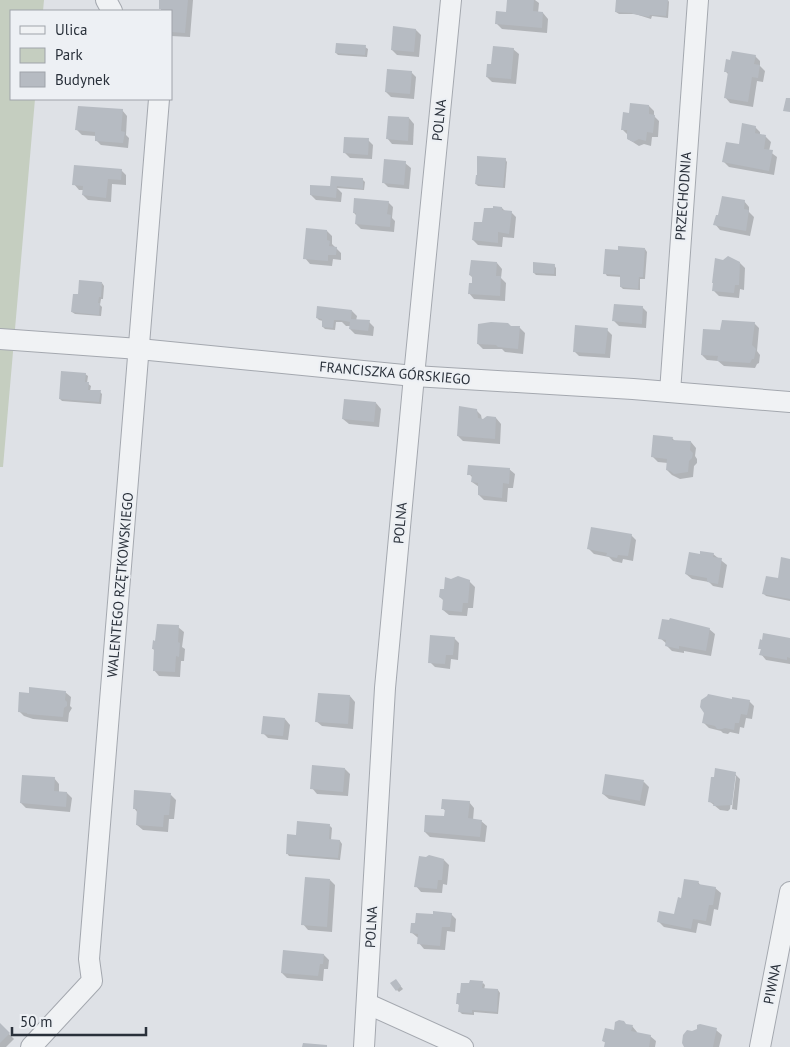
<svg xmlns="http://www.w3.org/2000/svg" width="790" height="1047" font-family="'PT Sans',sans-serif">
<rect width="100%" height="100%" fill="#dee1e6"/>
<path fill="#c5cec0" d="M0,0H44L43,11H11V99H35L3,467H0Z"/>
<g fill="#0003">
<path d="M161,0H193L190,37L171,36V11H161Z"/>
<path d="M508,0H535L539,3L538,13H543L548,19L547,33L502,29L497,24L507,14Z"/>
<path d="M617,0H668L669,2L668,18L652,16L651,19L635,14H619L616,12Z"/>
<path d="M395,28L416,30L421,35L419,57L397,55L392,50Z"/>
<path d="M365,47L368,49L367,57L338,55L336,53Z"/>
<path d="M513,49L519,54L516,84L492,82L487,77L492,65Z"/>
<path d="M755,56L760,61V66L765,71L763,82L757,81L753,107L730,103L725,97L729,75L725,71Z"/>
<path d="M411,72L416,77L414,99L391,97L386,92Z"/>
<path d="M649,106L654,111V116L659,121L658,137H652L651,146L644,144L639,146L628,139L627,134L622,129L630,114Z"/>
<path d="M122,110L127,116L126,135L129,138L128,148L101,145L96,140V136L82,135L77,130Z"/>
<path d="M409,118L414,124L413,145L392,144L387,138Z"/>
<path d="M755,127L760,132V135L766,137L771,142L769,151L777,157L774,175L729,167L724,162L741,146Z"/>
<path d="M368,140L373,145L372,159L350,158L345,153Z"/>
<path d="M505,159L507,162L505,188L478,186L476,184Z"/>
<path d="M405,163L411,168L409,189L388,187L383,182Z"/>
<path d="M121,170L126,175V185L112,184L111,202L88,200L83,195V190H79L74,184Z"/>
<path d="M363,180L365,182L364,190L337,188L342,193L341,202L316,200L311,195L334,188L331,186Z"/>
<path d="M744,201L749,207V212L754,217L750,236L720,230L715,224Z"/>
<path d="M388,202L393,207L392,218L395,221L394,232L361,229L356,224L357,216L354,213Z"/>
<path d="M502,208L505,211L511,212L516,217L514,238L503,237L502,247L478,245L473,240L483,224Z"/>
<path d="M327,231L332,236V244L341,253V260L333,259L332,266L310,264L305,258Z"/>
<path d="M645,249L647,252L645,279H640V290L623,289L621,287L622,277L607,276L605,273Z"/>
<path d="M497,263L502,269L501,278L506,283L505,301L474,299L469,293L473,285V278L470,275Z"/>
<path d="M740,263L745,268L744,290L740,289L739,298L719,296L714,291Z"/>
<path d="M554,265L556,268V276L536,275L534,273Z"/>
<path d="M102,283L104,286L103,299H101L100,305L102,307L101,316L75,314L72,312L79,296Z"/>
<path d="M642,307L647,312L646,328L619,326L614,321Z"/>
<path d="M352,311L357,316L356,321L369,322L374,327L373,336L355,334L350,329V326H346L342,322H336L335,330L325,329L323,327V321L319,320L317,318Z"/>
<path d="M754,323L759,328L757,351L760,355L759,363L757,364L755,368L724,366L718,361L707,360L702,355Z"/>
<path d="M510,327L520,328L525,333L523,354L505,352L502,349H483L478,344Z"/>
<path d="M607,330L612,335L610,358L579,356L574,351Z"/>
<path d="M85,374L88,376L87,383L91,386L90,391L100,392L102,394L101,404L62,401L60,399Z"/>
<path d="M376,403L381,409L379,427L349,424L343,419Z"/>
<path d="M476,410L481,415L482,420L496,418L501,424L500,444L463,441L458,436Z"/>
<path d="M672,438L675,441L691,442L696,448L695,456L697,459V463L694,466L693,477L680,479L672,475L667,470L668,463L658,462L653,457Z"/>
<path d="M509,469L515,474L513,488H508L507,502L484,500L479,495V487L472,482L473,478L469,474Z"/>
<path d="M631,535L636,540L633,561L623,559L622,563L613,561L609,557L594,554L589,549Z"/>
<path d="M713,554L727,565L723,588L713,586L709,582L692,579L686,574Z"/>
<path d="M790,560V601L766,596L764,594L779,579Z"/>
<path d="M469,581L475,587L473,608H468L467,616L449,615L443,610L444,601L440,597Z"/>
<path d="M178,627L184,632L182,647L185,649L184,661H181L180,677L159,676L154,670L155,651L153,649Z"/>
<path d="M709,629L715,634L711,656L684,651V653L672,651L667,646V644L660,638Z"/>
<path d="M454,638L459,643L458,660L451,659L450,669L435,667L430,662Z"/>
<path d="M790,639V664L766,660L761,654L762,650L759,648Z"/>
<path d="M65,692L71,697L70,706L72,708L69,713L68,722L33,719L24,716L19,711Z"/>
<path d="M350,696L355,702L353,729L322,726L316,721Z"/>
<path d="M733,700L749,701L754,706L752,719L746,718L744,728L740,727L739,734L730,732L728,734L723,733L721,731L709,728L704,723Z"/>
<path d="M285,719L290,725L288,740L268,738L263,733Z"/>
<path d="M345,769L350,774L348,796L317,794L312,788Z"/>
<path d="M735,774L740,779L737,810L732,809L736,776H734L730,809L728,811L720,810L709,801Z"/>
<path d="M54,778L59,784V792L67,793L72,798L70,812L26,808L21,803Z"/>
<path d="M644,782L649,787L645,806L609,799L603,794Z"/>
<path d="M171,795L176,800L174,819H169L168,832L143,830L137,825L138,813L134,808Z"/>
<path d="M469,802L474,808L473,820L481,821L487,826L485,842L430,837L425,832L445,818L446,811L442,808Z"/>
<path d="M330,826L332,828L331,840L340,841L342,844L340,860L289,856L287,853L297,836Z"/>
<path d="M444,860L449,865L447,885L443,884L442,893L421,892L416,886Z"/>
<path d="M330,880L335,885L332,932L308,930L303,924Z"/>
<path d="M698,882L701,886L715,888L721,893L718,910L714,909L711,926L698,923L696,933L664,927L659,922L675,916L682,899Z"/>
<path d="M451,914L456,919L455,932L447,931L445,950L424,949L419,943V938L417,937L411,932Z"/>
<path d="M324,955L329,960L328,969H324L323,981L287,978L282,973Z"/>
<path d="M398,983L403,989L399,992L397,990Z"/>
<path d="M483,983L485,985L484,990H498L500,993L498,1014L474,1012V1015L462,1014L460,1012V1006L457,1003Z"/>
<path d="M0,1025L14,1039L6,1047H0Z"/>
<path d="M627,1026H632L637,1032V1033L650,1036L656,1041L655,1047H605L606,1043L603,1041L615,1031Z"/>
<path d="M716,1030L722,1035L719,1047H685Z"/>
</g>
<g fill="#b6bbc2">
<path d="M159,0H188L185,33L171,32V11H161V9H159Z"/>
<path d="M507,0H534L533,11L543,12L542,28L495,24L496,11L506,12Z"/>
<path d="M616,0H668L666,16L650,15L649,17L633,14L632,13L615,12Z"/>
<path d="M393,26L416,29L414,52L391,50Z"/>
<path d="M336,43L366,45L365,55L335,53Z"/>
<path d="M493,46L514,48L511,79L486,77L487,64H491Z"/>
<path d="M732,51L756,55L754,64L760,65L758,78L752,77L748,102L724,98L728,72H724L726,59L730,60Z"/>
<path d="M387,69L412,71L410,94L385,92Z"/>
<path d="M786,98H790V112L783,111Z"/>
<path d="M630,103L649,105V114L655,115L653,133L647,132L646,141L639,139L633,142L627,139V130H621L623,112L629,113Z"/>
<path d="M78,106L123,109L121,131L125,132L123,143L95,141V132L75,130Z"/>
<path d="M388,116L409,117L408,141L386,139Z"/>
<path d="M742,123L756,126L755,133L766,135L764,149L773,150L769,171L722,162L726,142L739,144Z"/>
<path d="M344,137L369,138L368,155L343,153Z"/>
<path d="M477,156L506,158L503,187L475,184L476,175H477Z"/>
<path d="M384,159L406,161L404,185L382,183Z"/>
<path d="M74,165L122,169L121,180L108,179L106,198L82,195L83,186L72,185Z"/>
<path d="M331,176L363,178V189L337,186L336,198L310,195V185L330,186Z"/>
<path d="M722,196L745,200L744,209L749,210L746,231L713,225L716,215H718Z"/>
<path d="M354,198L389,201L387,214L391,215L390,227L355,224L356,213H353Z"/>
<path d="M493,206L502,207V210L512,211L509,234L498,232V243L472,240L474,222H482L484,208H493Z"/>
<path d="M306,228L327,230V240L330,241L329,246L337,247L336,255H328V261L303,259Z"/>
<path d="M618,246L645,248L643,277H639L638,289L620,287V275L603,274L605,249L618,250Z"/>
<path d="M728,256L740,262L739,285H735L734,293L712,291L713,283H712L715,258L723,260Z"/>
<path d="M471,260L497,262L496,276H501L500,296L468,294L469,283H472V276L469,275Z"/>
<path d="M533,262L555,264L554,274L533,273Z"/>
<path d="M79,280L102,282L101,297H99L98,303H100L99,315L71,312L73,294H78Z"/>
<path d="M614,304L643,306L642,324L612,321Z"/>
<path d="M317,306L352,310L351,319L370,320L368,331L349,329L350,322L340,320H334L333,328L322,327V319L316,318Z"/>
<path d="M722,320L755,322L752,345L756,349L754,359H752L750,363L717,361L718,356L701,355L703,329L720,330Z"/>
<path d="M491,322L508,323L511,326H520L518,349L498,347L496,345L477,344L478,324Z"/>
<path d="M575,325L608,328L605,354L573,352Z"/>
<path d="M61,371L86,373L85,382H89L88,390H101L99,402L59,399Z"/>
<path d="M344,399L376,402L374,422L342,419Z"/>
<path d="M459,406L477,409L478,418L483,419L487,416L496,417L495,439L457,436Z"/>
<path d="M653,435L673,437L672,440L691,441L690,450L693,453L692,458L689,461L688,472L674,474L670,471L666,470L667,459L651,457Z"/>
<path d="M468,465L510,468L509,484L503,483L502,498L478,495V483L471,482L472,475H467Z"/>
<path d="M591,527L632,534L628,556L618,555L617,558L606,556L607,553L587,549Z"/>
<path d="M700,551L714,553L713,557L722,558L718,584L707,582V578L685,574L689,552L700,554Z"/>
<path d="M781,557L790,559V599L762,594L766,576L778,578Z"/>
<path d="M458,576L470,580L468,603H463L462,612L442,610L443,599L439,597L440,589H444L445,577L451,579Z"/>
<path d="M670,618L710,628L706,651L679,646V649L665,646L666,640L658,639L662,619L669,620Z"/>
<path d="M157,624L179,625L178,642L180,643L179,657L176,656L175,672L153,671L154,649H152L153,640L155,641Z"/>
<path d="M763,633L790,638V658L787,657V660L759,655L761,649H758L760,639L762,640Z"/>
<path d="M430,635L455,637L453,655H446L445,664L428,663Z"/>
<path d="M29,687L66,691L65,700L67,702V706L64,708L63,717L27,714V713L18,712L19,692L29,693Z"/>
<path d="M318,693L350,695L348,724L315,722Z"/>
<path d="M708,694L732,699V697L750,700L747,715L741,714L739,723H735L734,730L725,728L722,729H717L715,726L702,723L704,713L700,707L701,700L707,696Z"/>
<path d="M263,716L285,718L283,736L261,734Z"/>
<path d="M312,765L345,768L343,792L310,789Z"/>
<path d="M715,768L736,772L732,805L713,806L714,803L708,802L711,777H714Z"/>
<path d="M605,774L644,780L640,801L602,794Z"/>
<path d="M22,775L55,777L54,791L67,792L66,807L20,803Z"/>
<path d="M134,790L171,793L169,815H164L163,827L136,825L137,809H133Z"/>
<path d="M442,799L470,801L468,818L482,820L480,837L424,832L425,815L444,816L445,809H441Z"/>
<path d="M297,821L330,824L329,839L340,840L338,858L286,854L287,834L296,835Z"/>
<path d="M429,855L444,859L442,880H438L437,889L414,887L419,856L426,857Z"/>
<path d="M305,877L330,879L327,927L301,925Z"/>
<path d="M684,879L699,881L698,884L716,887L713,905H709L706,921L693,919L691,929L657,922L659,911L674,914L678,897L681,898Z"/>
<path d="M433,911L452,913L450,927H442L440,946L417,944L418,934L410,933L411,923H415L416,913L433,914Z"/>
<path d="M283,950L324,954L323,964H320L318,976L281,973Z"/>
<path d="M396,979L401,986L396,991L390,983Z"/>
<path d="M470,980L483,981L482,988L498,989L497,1012L472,1010V1013L458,1012L459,1004H456L457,993H460L461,983H469Z"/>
<path d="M619,1020L624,1021L626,1024L633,1025L631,1031L651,1035L649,1047H604L605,1042L602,1041L605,1028L614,1030L615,1022Z"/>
<path d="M0,1023L10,1033L0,1043Z"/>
<path d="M700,1024L717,1028L713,1047H684L682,1043L683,1035L687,1030L692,1031L697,1029V1025Z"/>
<path d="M303,1043L327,1045V1047H302Z"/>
</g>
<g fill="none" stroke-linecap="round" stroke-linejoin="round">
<g stroke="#a4a8af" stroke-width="22">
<g id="minor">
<path d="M106,0L112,11"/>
<path d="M0,339L139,349L414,376L633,389L790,402"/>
<path d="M670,392L698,0"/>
<path d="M368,1004L463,1047"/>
<path d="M31,1047L92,981L89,959L159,99"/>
<path d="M364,1047L385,688L414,376L451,0"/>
<path d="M760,1047L790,892"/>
</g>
</g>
<use href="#minor" stroke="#f0f2f4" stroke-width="20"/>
</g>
<g text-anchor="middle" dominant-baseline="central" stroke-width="4.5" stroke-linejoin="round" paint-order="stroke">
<g font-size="14" fill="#29303a" stroke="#edf0f4">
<text transform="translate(439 120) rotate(-84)">POLNA</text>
<text transform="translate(683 196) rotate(-86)">PRZECHODNIA</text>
<text transform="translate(395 373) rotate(5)">FRANCISZKA GÓRSKIEGO</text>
<text transform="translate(400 523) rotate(-85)">POLNA</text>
<text transform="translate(120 585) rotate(-85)">WALENTEGO RZĘTKOWSKIEGO</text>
<text transform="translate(371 927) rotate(-87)">POLNA</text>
<text transform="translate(772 984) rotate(-79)">PIWNA</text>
</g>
</g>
<rect x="10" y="10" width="162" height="90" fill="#edf0f4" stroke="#9fa3aa"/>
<rect x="20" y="26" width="25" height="8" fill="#f0f2f4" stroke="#9fa3aa"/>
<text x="55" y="35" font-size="15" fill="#29303a">Ulica</text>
<rect x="20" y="48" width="25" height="15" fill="#c5cec0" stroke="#9fa3aa"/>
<text x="55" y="60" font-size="15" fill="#29303a">Park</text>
<rect x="20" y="72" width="25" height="15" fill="#b6bbc2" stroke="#9fa3aa"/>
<text x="55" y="85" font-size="15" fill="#29303a">Budynek</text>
<path d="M12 1027v8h134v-8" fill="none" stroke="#29303a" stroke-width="2.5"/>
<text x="20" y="1027" font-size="15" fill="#29303a" stroke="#edf0f4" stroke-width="4" paint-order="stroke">50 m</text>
</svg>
